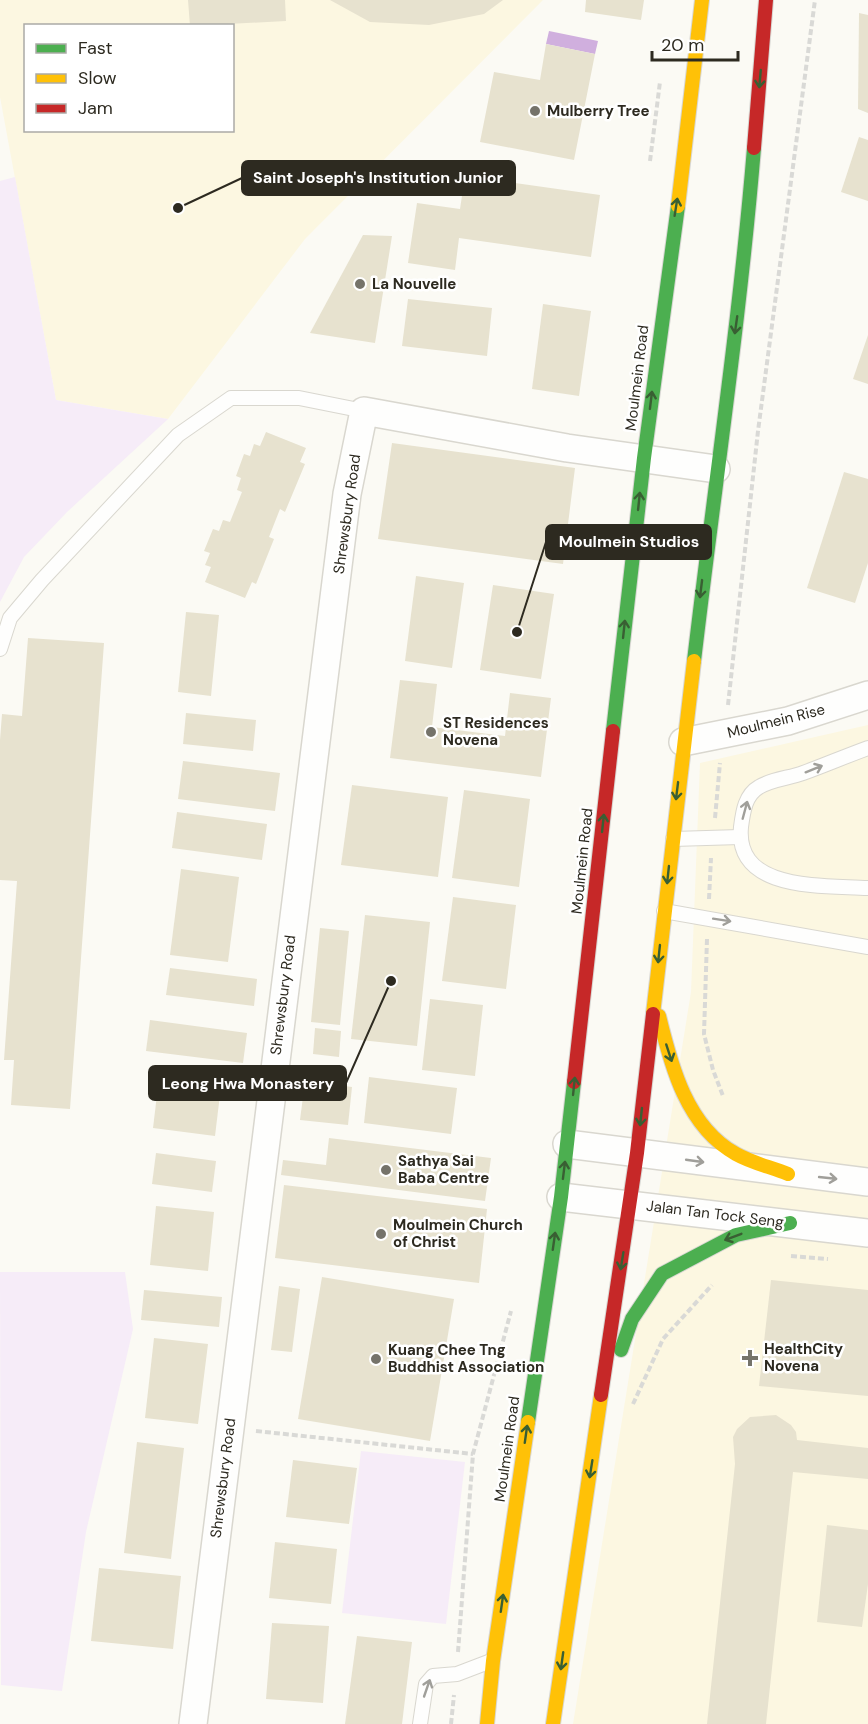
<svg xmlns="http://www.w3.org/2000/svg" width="868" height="1724" font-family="'DM Sans',sans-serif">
<rect width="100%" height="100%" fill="#fbfaf4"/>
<g fill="#fcf7e1" fill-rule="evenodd">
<path d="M0,0H543L305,239L168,419L56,400L0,97ZM26,26H232V130H26Z"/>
<path d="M868,725V1724H573L691,992L700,763Z"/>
</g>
<g fill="#f6ecf8">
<path d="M15,177L56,400L168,419L67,512L24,557L0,602V181Z"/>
<path d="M0,1272H125L133,1329L86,1532L62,1691L1,1685Z"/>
<path d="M361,1451L465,1462L446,1624L342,1613Z"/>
</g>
<path fill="#d0afde" d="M549,31L598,41L595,54L546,44Z"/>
<g fill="#e7e2cf">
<path d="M188,0H285L286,21L190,26Z"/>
<path d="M330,0H503L484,14L429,25L370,22Z"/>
<path d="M586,0H644L641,20L585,12Z"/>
<path d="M859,13L868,15V113L858,109Z"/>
<path d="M546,44L595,54L574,160L480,142L494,72L540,80Z"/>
<path d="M859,137L868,140V201L841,192Z"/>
<path d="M465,176L600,195L591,257L459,238L455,270L408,263L417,203L460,209Z"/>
<path d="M363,235L392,236L375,343L310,333Z"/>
<path d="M408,299L492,308L487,356L402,346Z"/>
<path d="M543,304L591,311L579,396L532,389Z"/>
<path d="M868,335V384L853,379Z"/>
<path d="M266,432L306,448L300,462L305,464L285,512L280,509L269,537L274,539L256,584L252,582L245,598L205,582L211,567L205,565L210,553L204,551L213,529L219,531L223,520L230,522L242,492L237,490L241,478L236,476L244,454L250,456L254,444L260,446Z"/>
<path d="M392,443L575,468L563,564L378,539Z"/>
<path d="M844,472L868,479V563L855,603L807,588Z"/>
<path d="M416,576L464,583L452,668L405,661Z"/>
<path d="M493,585L554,594L541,679L480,670Z"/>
<path d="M186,612L219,615L211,696L178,692Z"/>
<path d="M28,638L104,643L70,1109L11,1105L14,1060H4L17,881L0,880V740L2,714L22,716Z"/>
<path d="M400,680L437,684L432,727L505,736L510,693L551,698L541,777L390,758Z"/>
<path d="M186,713L256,720L253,751L183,744Z"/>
<path d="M183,761L280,773L275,811L178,799Z"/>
<path d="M352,785L448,797L438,877L341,865Z"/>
<path d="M464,790L530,799L519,887L452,878Z"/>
<path d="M177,812L267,824L262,860L172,848Z"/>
<path d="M181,869L239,877L228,962L170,955Z"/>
<path d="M453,897L516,905L506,989L442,981Z"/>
<path d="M365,915L430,922L417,1046L351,1039Z"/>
<path d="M320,928L349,931L340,1025L311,1022Z"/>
<path d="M170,968L257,979L254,1006L166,995Z"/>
<path d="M430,999L483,1005L475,1076L422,1070Z"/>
<path d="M150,1020L247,1033L243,1063L146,1051Z"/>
<path d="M315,1028L341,1031L339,1057L313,1054Z"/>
<path d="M160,1070L222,1078L215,1136L153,1128Z"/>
<path d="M369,1077L457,1088L451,1134L364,1123Z"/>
<path d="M305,1081L352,1087L348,1125L300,1120Z"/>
<path d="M329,1138L491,1158L485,1201L281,1175L283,1160L326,1165Z"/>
<path d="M156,1153L216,1161L212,1192L152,1184Z"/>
<path d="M284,1185L487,1209L479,1283L275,1258Z"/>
<path d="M156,1206L214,1212L208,1271L150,1265Z"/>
<path d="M322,1277L454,1299L430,1441L298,1419Z"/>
<path d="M771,1280L868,1290V1396L759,1386Z"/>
<path d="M279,1286L300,1289L292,1352L271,1350Z"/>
<path d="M144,1290L222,1297L219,1327L141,1320Z"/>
<path d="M154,1338L208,1344L198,1424L145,1418Z"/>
<path d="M776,1415L791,1425L796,1432L797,1440L868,1448V1479L793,1472L766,1724H707L735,1464L733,1437L737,1429L750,1417Z"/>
<path d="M137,1442L184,1448L171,1559L124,1553Z"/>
<path d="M293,1460L357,1468L349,1524L286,1517Z"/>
<path d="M827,1525L868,1530V1584L862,1627L817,1622Z"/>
<path d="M275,1542L337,1549L331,1604L269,1598Z"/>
<path d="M99,1568L181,1576L173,1649L91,1641Z"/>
<path d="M272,1623L329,1626L323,1703L266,1699Z"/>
<path d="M357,1636L412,1642L402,1724H345Z"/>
</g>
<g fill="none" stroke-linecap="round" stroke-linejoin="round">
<g stroke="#d9d7cf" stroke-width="16">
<g id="lane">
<path d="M0,649L10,618L42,580L178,435L231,398H299L364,411"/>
<path d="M868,748C846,756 825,765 803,773C790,778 772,779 759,787C745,795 743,812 741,827C735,892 823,885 868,888"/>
<path d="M673,839L740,837"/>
<path d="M664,911L868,947"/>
<path d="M420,1724L426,1684L433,1676L457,1674L491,1661"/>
</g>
</g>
<g stroke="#d9d7cf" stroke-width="30">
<g id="street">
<path d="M683,742L788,721L868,695"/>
<path d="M567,1144L868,1182"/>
<path d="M561,1197L868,1233"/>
<path d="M193,1724L347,494L364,411L567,448L716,469"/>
</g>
</g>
<g stroke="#d8d7d3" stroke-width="16">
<g id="fast">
<path d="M694,661C714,490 740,319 754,148"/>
<path d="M613,731L644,458L678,206"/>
<path d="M621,1350L632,1319L662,1274L736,1235L790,1223"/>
<path d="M528,1422L561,1197L574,1082"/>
</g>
</g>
<g stroke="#d8d7d3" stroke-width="16">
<g id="slow">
<path d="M678,206L702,0"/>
<path d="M653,1014L694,661"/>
<path d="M659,1016C671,1066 687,1127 736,1154C752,1163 771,1167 788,1174"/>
<path d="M487,1724L493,1661L528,1422"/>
<path d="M553,1724L601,1395"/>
</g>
</g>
<g stroke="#d8d7d3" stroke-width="16">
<g id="jam">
<path d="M754,148L766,0"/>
<path d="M574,1082L613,731"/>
<path d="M601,1395L637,1153L653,1014"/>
</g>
</g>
<g stroke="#d9d9d6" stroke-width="4" stroke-dasharray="6 3" stroke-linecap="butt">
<path d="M650,161L660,82"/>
<path d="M728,705L758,431L815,0"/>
<path d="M715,818L720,763"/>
<path d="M709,899L711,858"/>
<path d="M707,939L704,1034L713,1070L723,1096"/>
<path d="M791,1256L828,1259"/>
<path d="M633,1404L663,1339L712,1285"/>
<path d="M256,1431L473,1454"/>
<path d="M458,1652L473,1454L511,1311"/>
<path d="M451,1724L454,1695"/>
</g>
<use href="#lane" stroke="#fefefd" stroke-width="14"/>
<use href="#street" stroke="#fefefd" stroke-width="27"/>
<use href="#fast" stroke="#4caf50" stroke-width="14"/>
<use href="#slow" stroke="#ffc107" stroke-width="14"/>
<use href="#jam" stroke="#c62828" stroke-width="14"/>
</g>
<defs><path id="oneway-shaft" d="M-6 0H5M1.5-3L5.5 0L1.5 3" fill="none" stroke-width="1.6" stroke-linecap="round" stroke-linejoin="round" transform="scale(1.5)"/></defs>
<g stroke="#395f33">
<use href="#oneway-shaft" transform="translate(760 79) rotate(95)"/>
<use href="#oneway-shaft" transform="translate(676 207) rotate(-81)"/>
<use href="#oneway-shaft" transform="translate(736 325) rotate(98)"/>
<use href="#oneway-shaft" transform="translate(651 400) rotate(-83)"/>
<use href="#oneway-shaft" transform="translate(639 501) rotate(-84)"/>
<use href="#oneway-shaft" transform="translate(701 589) rotate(97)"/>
<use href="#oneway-shaft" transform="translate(624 629) rotate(-84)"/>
<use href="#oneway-shaft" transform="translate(677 791) rotate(97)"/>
<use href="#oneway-shaft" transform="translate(603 823) rotate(-84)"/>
<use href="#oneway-shaft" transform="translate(668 875) rotate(96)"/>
<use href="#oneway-shaft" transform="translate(659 954) rotate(96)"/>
<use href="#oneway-shaft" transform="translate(669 1053) rotate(72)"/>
<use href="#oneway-shaft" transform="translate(574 1086) rotate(-84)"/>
<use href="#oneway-shaft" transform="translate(641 1117) rotate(96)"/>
<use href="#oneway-shaft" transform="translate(564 1170) rotate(-83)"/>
<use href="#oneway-shaft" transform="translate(733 1237) rotate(159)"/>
<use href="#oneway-shaft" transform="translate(554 1241) rotate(-82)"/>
<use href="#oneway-shaft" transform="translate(622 1261) rotate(99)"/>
<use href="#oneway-shaft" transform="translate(526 1434) rotate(-82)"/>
<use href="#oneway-shaft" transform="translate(591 1469) rotate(99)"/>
<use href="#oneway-shaft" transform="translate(502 1603) rotate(-82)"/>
<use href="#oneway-shaft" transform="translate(562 1661) rotate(98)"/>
</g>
<g stroke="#a09f9a">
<use href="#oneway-shaft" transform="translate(814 769) rotate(-22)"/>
<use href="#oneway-shaft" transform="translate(745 810) rotate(-75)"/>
<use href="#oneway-shaft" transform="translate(722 920) rotate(9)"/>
<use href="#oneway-shaft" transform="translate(695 1161) rotate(8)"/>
<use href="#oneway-shaft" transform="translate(828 1178) rotate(6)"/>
<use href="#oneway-shaft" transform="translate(427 1688) rotate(-71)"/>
</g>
<g fill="#75736a" stroke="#fff" stroke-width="2">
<circle cx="535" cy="111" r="6"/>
<circle cx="360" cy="284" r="6"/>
<circle cx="431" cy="732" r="6"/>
<circle cx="386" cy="1170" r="6"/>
<circle cx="381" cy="1234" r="6"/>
<path d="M747 1349h6v6h6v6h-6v6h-6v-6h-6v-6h6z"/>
<circle cx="376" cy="1359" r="6"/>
</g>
<g text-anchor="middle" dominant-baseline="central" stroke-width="5" stroke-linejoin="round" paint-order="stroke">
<g font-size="15" font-weight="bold" fill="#2d2a20" stroke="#fff" text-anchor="start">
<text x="547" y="111">Mulberry Tree</text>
<text x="372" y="284">La Nouvelle</text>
<text x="443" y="723">ST Residences<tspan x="443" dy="17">Novena</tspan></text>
<text x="398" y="1161">Sathya Sai<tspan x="398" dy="17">Baba Centre</tspan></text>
<text x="393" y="1225">Moulmein Church<tspan x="393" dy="17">of Christ</tspan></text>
<text x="764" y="1349">HealthCity<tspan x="764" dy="17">Novena</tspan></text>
<text x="388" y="1350">Kuang Chee Tng<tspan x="388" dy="17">Buddhist Association</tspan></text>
</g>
<g font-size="15" fill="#2d2a20" stroke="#fff">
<text transform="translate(637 378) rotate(-83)">Moulmein Road</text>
<text transform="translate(347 514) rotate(-82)">Shrewsbury Road</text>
<text transform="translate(776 721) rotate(-14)">Moulmein Rise</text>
<text transform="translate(582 861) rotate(-84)">Moulmein Road</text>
<text transform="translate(283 995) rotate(-83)">Shrewsbury Road</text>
<text transform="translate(715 1214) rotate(7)">Jalan Tan Tock Seng</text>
<text transform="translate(507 1449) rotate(-82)">Moulmein Road</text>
<text transform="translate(223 1478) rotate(-83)">Shrewsbury Road</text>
</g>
</g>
<path fill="none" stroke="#2d2a20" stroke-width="2" d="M178 208L242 178M517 632L546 542M391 981L346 1083"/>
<g fill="#2d2a20" stroke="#fff" stroke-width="2">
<circle cx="178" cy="208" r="6"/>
<circle cx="517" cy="632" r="6"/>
<circle cx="391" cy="981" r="6"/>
</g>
<g fill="#2d2a20" stroke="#2d2a20" stroke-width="2">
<rect x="242" y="161" width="273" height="34" rx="6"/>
<rect x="546" y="525" width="165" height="34" rx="6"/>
<rect x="149" y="1066" width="197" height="34" rx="6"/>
</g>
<g font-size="16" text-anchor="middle" font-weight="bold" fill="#fff">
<text x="378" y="183">Saint Joseph's Institution Junior</text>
<text x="629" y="547">Moulmein Studios</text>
<text x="248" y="1089">Leong Hwa Monastery</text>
</g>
<rect x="24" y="24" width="210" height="108" fill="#ffffff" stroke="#abaaa6" stroke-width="1.5"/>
<rect x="36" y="44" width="30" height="9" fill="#4caf50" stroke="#abaaa6" stroke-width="1.5"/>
<text x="78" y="54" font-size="18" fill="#2d2a20">Fast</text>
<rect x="36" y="74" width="30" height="9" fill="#ffc107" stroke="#abaaa6" stroke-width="1.5"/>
<text x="78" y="84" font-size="18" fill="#2d2a20">Slow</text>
<rect x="36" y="104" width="30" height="9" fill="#c62828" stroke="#abaaa6" stroke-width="1.5"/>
<text x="78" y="114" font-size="18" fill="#2d2a20">Jam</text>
<path d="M652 51v9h86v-9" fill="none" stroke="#2d2a20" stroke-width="3"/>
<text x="661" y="51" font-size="18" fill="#2d2a20" stroke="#ffffff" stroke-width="4.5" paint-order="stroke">20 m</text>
</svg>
